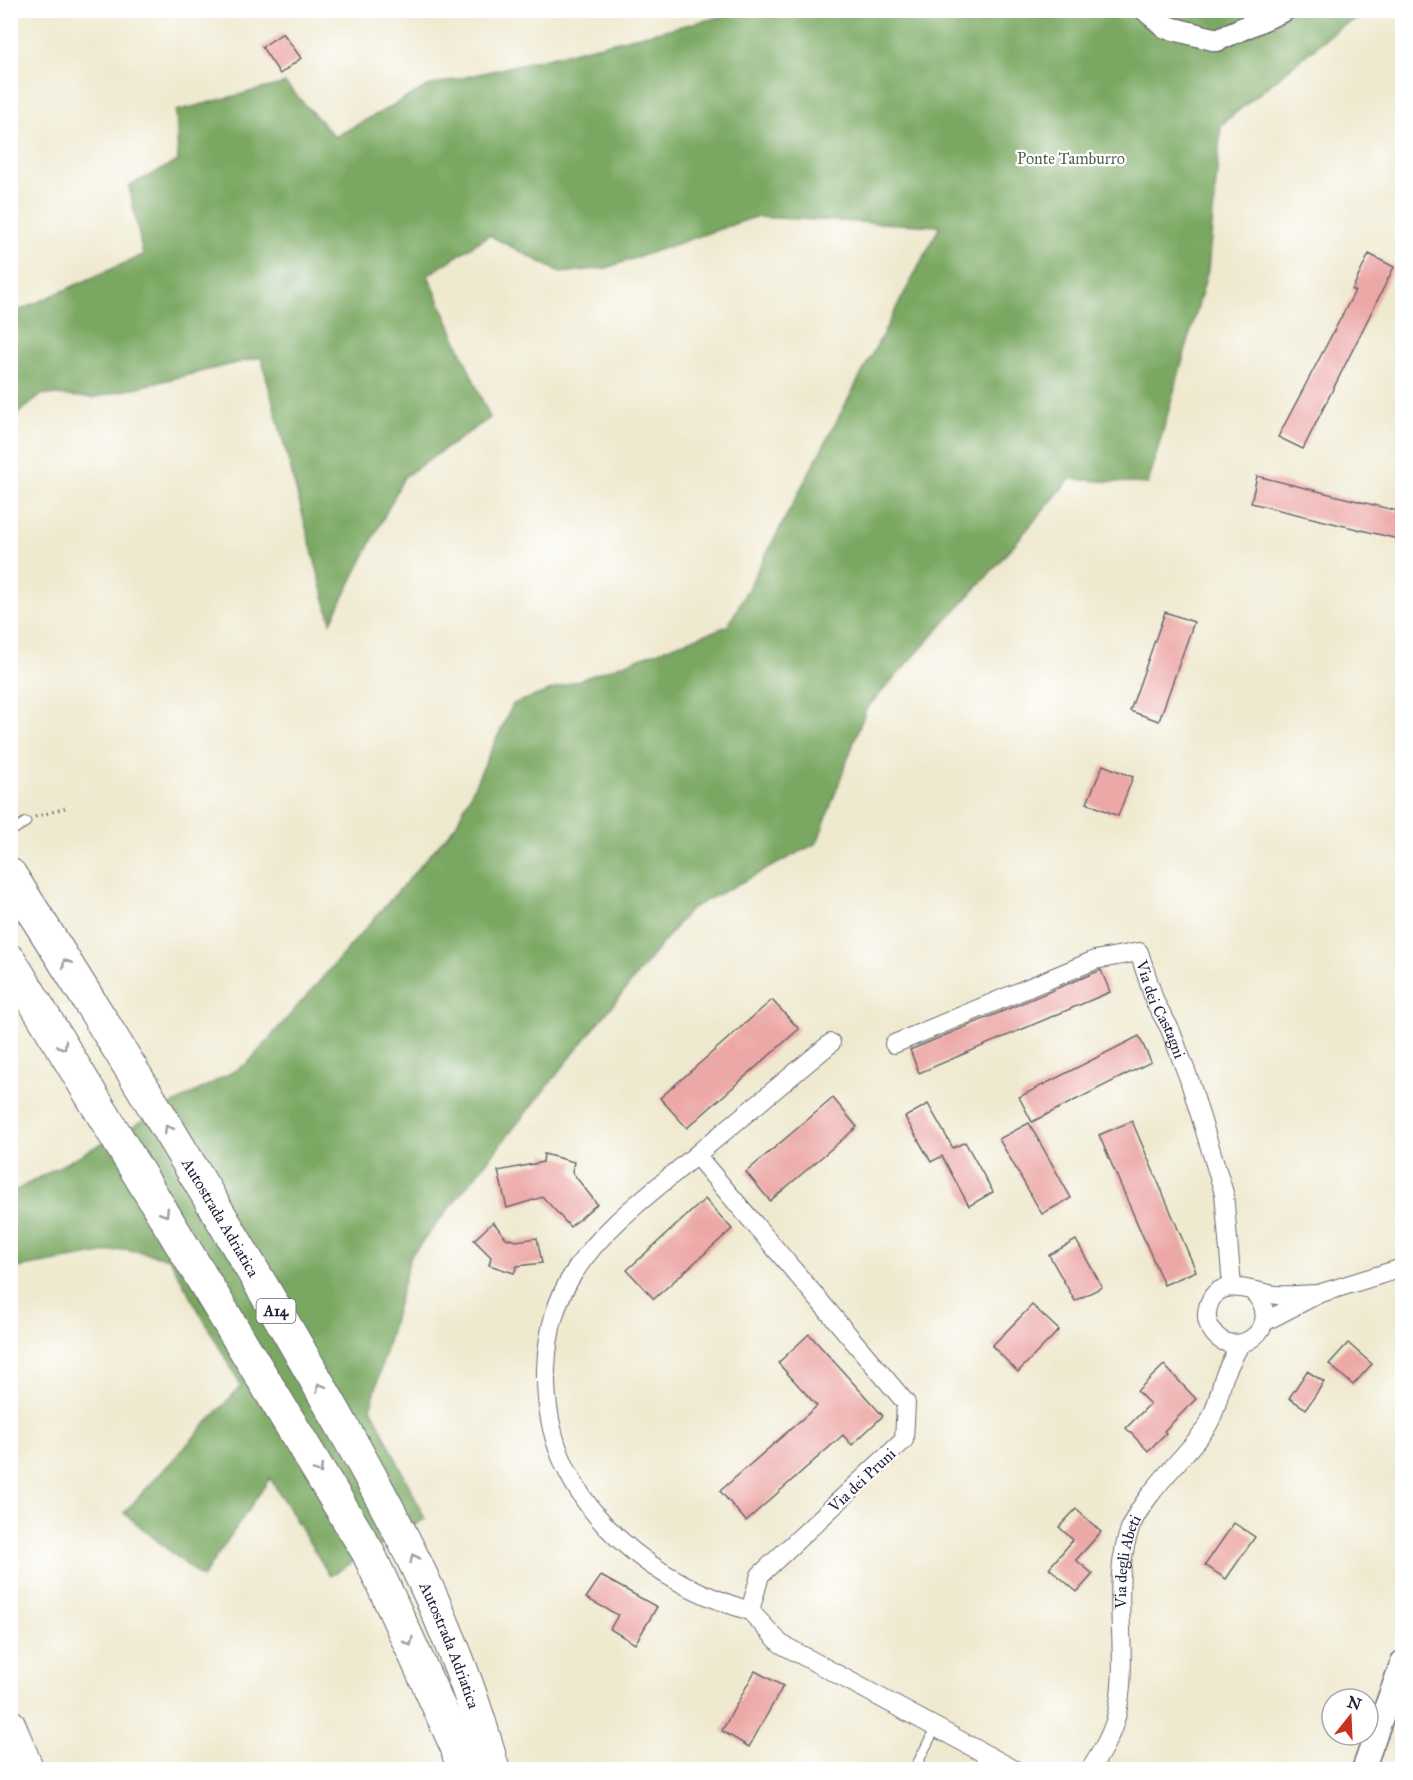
<svg xmlns="http://www.w3.org/2000/svg" width="1413" height="1780" font-family="'IM FELL Great Primer',serif">
<rect width="100%" height="100%" fill="#fff"/>
<filter id="ink" filterUnits="userSpaceOnUse"><feTurbulence type="fractalNoise" baseFrequency=".0167" numOctaves="2"/><feDisplacementMap in="SourceGraphic" scale="12" xChannelSelector="R" yChannelSelector="G"/><feConvolveMatrix kernelMatrix="1 2 1 2 8 2 1 2 1" color-interpolation-filters="sRGB"/></filter>
<filter id="wash" filterUnits="userSpaceOnUse"><feTurbulence type="fractalNoise" baseFrequency=".008" numOctaves="4" result="noise"/><feDisplacementMap in="SourceGraphic" scale="24" xChannelSelector="R" yChannelSelector="G"/><feGaussianBlur stdDeviation="1.35" result="paint"/><feColorMatrix in="noise" values="0 0 0 0 0 0 0 0 0 0 0 0 0 0 0 0 0 1.4 0 .05"/><feComposite in="paint" operator="in"/></filter>
<g filter="url(#wash)">
<rect width="100%" height="100%" fill="#efe9cf"/>
<path fill="#7aa862" stroke="#4e654e" stroke-width="1.5" d="M732,11H1374L1340,27L1221,125L1208,270L1148,484L1070,479L988,575L866,709L817,843L690,909L410,1257L371,1407L425,1519L330,1576L270,1478L202,1578L124,1513L241,1386L169,1258L125,1249L11,1269V1193L247,1064L456,825L513,704L728,626L940,226L755,217L606,268L561,273L489,235L428,275L490,418L404,477L331,622L261,357L93,398L43,394L11,419V314L143,255L129,186L178,161L176,111L285,83L335,137L428,86L720,17Z"/>
<g id="blocks">
<g fill="#eca8a6">
<path d="M283,33L301,58L280,74L262,47Z"/>
<path d="M1369,254L1394,267L1303,449L1278,437L1355,291L1352,290Z"/>
<path d="M1257,476L1402,512V540L1251,503Z"/>
<path d="M1165,612L1194,622L1159,721L1130,711Z"/>
<path d="M1103,765L1133,777L1118,816L1087,803Z"/>
<path d="M1101,970L1110,992L919,1073L910,1050Z"/>
<path d="M772,1000L799,1029L687,1128L660,1098Z"/>
<path d="M1139,1036L1151,1062L1032,1122L1019,1097Z"/>
<path d="M833,1098L857,1127L770,1201L746,1172Z"/>
<path d="M928,1104L953,1148L965,1142L993,1192L969,1206L942,1156L931,1162L905,1117Z"/>
<path d="M1132,1121L1196,1271L1164,1285L1099,1135Z"/>
<path d="M1029,1123L1071,1198L1042,1214L999,1139Z"/>
<path d="M544,1154L574,1162L572,1172L597,1204L570,1227L543,1197L507,1208L498,1171L543,1162Z"/>
<path d="M705,1199L732,1229L654,1299L627,1270Z"/>
<path d="M493,1222L506,1238L516,1241L537,1238L542,1263L517,1266L514,1273L489,1265L491,1257L474,1240Z"/>
<path d="M1076,1240L1102,1287L1075,1301L1049,1255Z"/>
<path d="M1032,1305L1059,1330L1018,1372L992,1346Z"/>
<path d="M809,1334L883,1416L852,1445L843,1435L746,1521L720,1491L817,1406L778,1363Z"/>
<path d="M1348,1343L1372,1364L1353,1385L1329,1364Z"/>
<path d="M1164,1365L1196,1399L1164,1431L1166,1433L1148,1451L1126,1428L1150,1404L1137,1391Z"/>
<path d="M1307,1371L1324,1382L1306,1409L1289,1398Z"/>
<path d="M1076,1509L1101,1532L1076,1560L1093,1574L1077,1592L1049,1568L1073,1540L1059,1527Z"/>
<path d="M1234,1523L1255,1537L1226,1579L1205,1565Z"/>
<path d="M601,1576L657,1607L635,1644L610,1629L618,1615L586,1598Z"/>
<path d="M755,1671L783,1686L749,1747L722,1731Z"/>
</g>
</g>
</g>
<g filter="url(#ink)">
<use href="#blocks" fill-opacity="0" stroke="#6a686f" stroke-width="1.5"/>
<g fill="none" stroke-linecap="round" stroke-linejoin="round">
<g stroke="#6a686f" stroke-width="11">
<g id="service">
<path d="M10,832L26,822"/>
<path d="M914,1770L936,1727"/>
</g>
</g>
<g stroke="#6a686f" stroke-width="20">
<g id="minor">
<path d="M831,1043L696,1155L906,1403L904,1440L760,1575L750,1611L781,1644L1015,1770"/>
<path id="s1" d="M894,1044L1095,960L1139,952L1155,1002L1170,1029L1189,1079L1224,1193L1232,1286"/>
<path d="M696,1155C654,1191 605,1225 575,1271C555,1300 547,1336 546,1370C543,1495 637,1577 750,1611"/>
<path d="M1253,1292C1289,1326 1232,1366 1211,1329C1207,1323 1206,1315 1208,1307C1217,1273 1254,1293 1276,1295C1290,1296 1305,1294 1318,1294"/>
<path d="M1264,1322L1318,1294L1402,1268"/>
<path id="s2" d="M1090,1770C1100,1754 1110,1738 1115,1721C1133,1657 1107,1589 1131,1526C1144,1494 1185,1457 1206,1428C1216,1413 1219,1393 1224,1377C1229,1365 1235,1354 1240,1344"/>
</g>
</g>
<g stroke="#6a686f" stroke-width="25">
<g id="tertiary">
<path d="M1146,10L1166,27L1217,40L1284,10"/>
<path d="M1363,1770L1402,1662"/>
</g>
</g>
<g stroke="#6a686f" stroke-width="32">
<path id="trunk" d="M10,1724L29,1770"/>
</g>
<g stroke="#6a686f" stroke-width="35">
<g id="motorway">
<path id="s3" d="M10,875C111,1034 209,1194 303,1357C380,1492 454,1618 493,1770"/>
<path d="M10,961L368,1552L457,1747L463,1770"/>
</g>
</g>
<path stroke="#6a686f" stroke-width="3" stroke-dasharray="1.5 4.5" stroke-linecap="butt" d="M35,817L65,808"/>
<use href="#service" stroke="#fff" stroke-width="9"/>
<use href="#minor" stroke="#fff" stroke-width="18"/>
<use href="#tertiary" stroke="#fff" stroke-width="22"/>
<use href="#trunk" stroke="#fff" stroke-width="30"/>
<use href="#motorway" stroke="#fff" stroke-width="33"/>
</g>
<defs><path id="oneway-chevron" d="M-2-3.5L2.5 0L-2 3.5" fill="none" stroke-width="1.6" stroke-linecap="round" stroke-linejoin="round" transform="scale(1.5)"/></defs>
<g stroke="#9c9ca7">
<use href="#oneway-chevron" transform="translate(66 963) rotate(-122)"/>
<use href="#oneway-chevron" transform="translate(63 1046) rotate(59)"/>
<use href="#oneway-chevron" transform="translate(168 1129) rotate(-121)"/>
<use href="#oneway-chevron" transform="translate(165 1213) rotate(59)"/>
<use href="#oneway-chevron" transform="translate(320 1387) rotate(-120)"/>
<use href="#oneway-chevron" transform="translate(319 1470) rotate(59)"/>
<use href="#oneway-chevron" transform="translate(414 1558) rotate(-116)"/>
<use href="#oneway-chevron" transform="translate(409 1642) rotate(65)"/>
</g>
</g>
<g text-anchor="middle" dominant-baseline="central" stroke-width="4.5" stroke-linejoin="round" paint-order="stroke">
<rect fill="#fff" stroke="#646476" stroke-width="1.5" x="256.5" y="1299" width="39" height="24" rx="4.5"/>
<g font-size="15" font-weight="bold" fill="#22223b">
<text x="276" y="1311">A14</text>
</g>
<g font-size="16" fill="#526250" stroke="#fff">
<text x="1071" y="158">Ponte Tamburro</text>
</g>
<g font-size="16" fill="#22223b" stroke="#fff">
<text stroke="none"><textPath href="#s1" startOffset="324">Via dei Castagni</textPath></text>
<text stroke="none"><textPath href="#s3" startOffset="402">Autostrada Adriatica</textPath></text>
<text transform="translate(862 1480) rotate(-43)">Via dei Pruni</text>
<text stroke="none"><textPath href="#s2" startOffset="216">Via degli Abeti</textPath></text>
<text stroke="none"><textPath href="#s3" startOffset="888">Autostrada Adriatica</textPath></text>
</g>
</g>
<rect width="1413" height="1780" fill="none" stroke="#fff" stroke-width="36"/>
<g transform="translate(1350 1717) rotate(18)"><circle r="28" fill="#ffffff" stroke="#a7a7b1" stroke-width="1.5"/>
<path d="M0-4.5L10 22L0 15L-10 22Z" fill="#c8321e"/>
<text y="-9" font-size="16" font-weight="bold" text-anchor="middle" fill="#22223b">N</text>
</g>
</svg>
